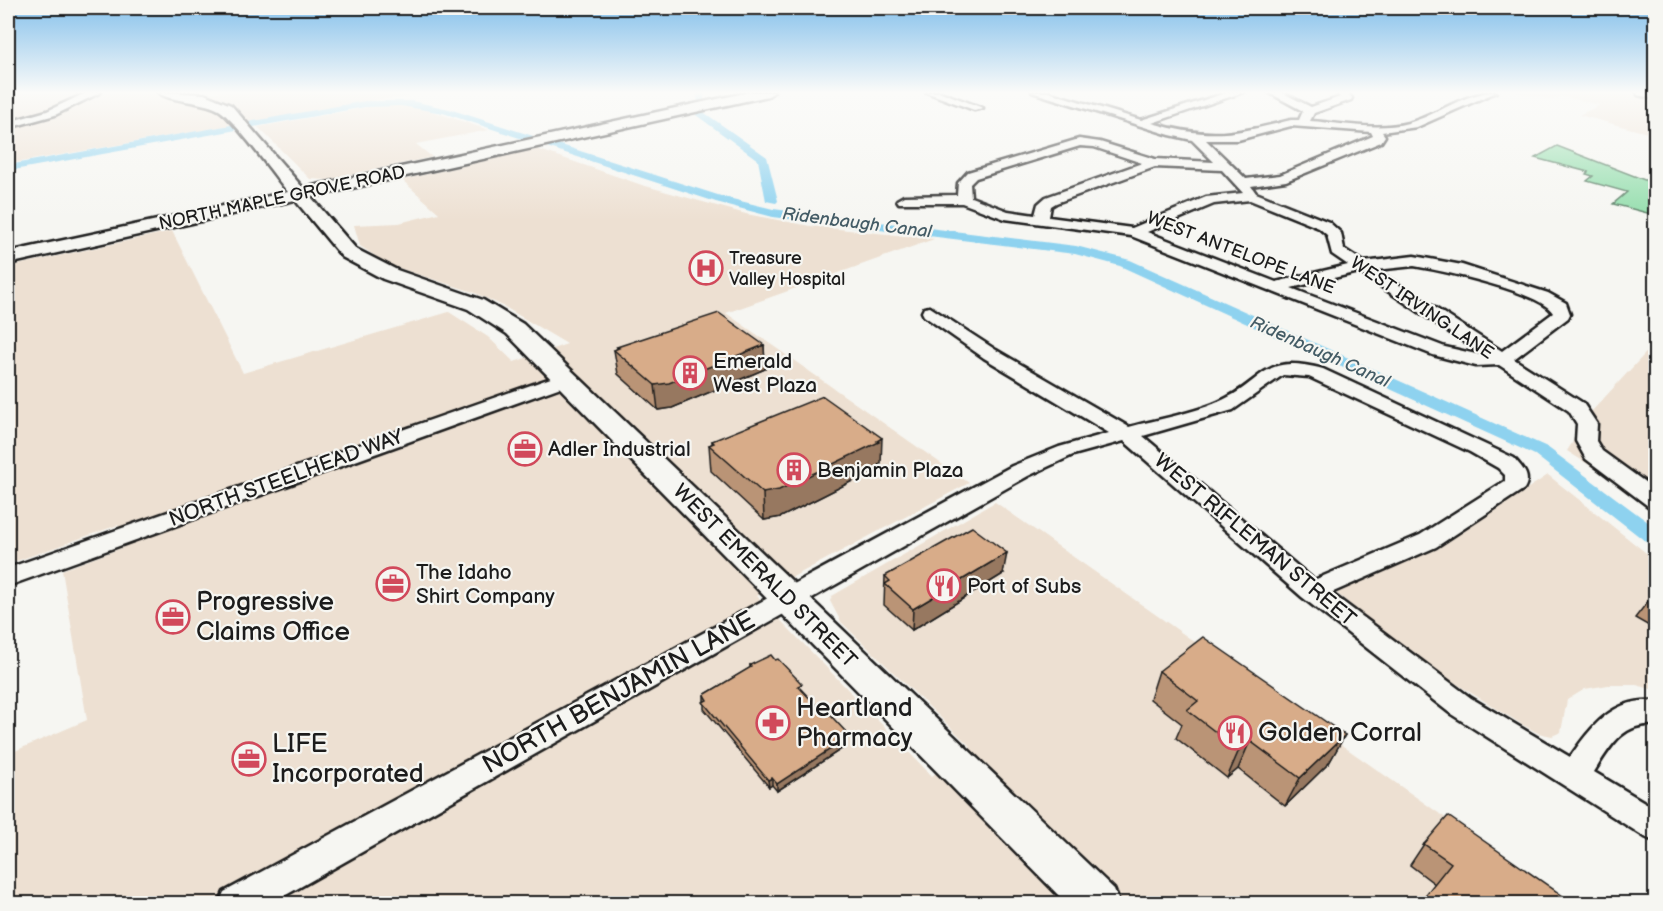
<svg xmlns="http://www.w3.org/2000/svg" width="1663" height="911" font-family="'Balsamiq Sans',sans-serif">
<rect width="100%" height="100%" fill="#f6f6f2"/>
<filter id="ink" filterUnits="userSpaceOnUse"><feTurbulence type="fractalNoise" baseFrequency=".0167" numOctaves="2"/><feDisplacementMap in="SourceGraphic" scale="12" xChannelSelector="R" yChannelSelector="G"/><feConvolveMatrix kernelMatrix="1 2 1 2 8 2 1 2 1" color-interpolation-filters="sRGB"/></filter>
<g filter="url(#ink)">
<g fill="#ede0d2">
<path d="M8,92H402L409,97L377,100L8,164Z"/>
<path d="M1516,92H1618L1655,99V135L1579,115L1600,105L1561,96L1553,100Z"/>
<path d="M394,105L428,110L489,130L416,144L432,157L327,180L310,179L258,127L368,107Z"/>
<path d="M537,149L642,185L746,214L810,226L934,239L726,313L969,483L757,596L932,776L971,747L841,622L830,601L832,596L995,502L1567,903H8V754L87,720L62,570L124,547L118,525L8,564V267L172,231L243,373L449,312L488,337L514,362L567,344L503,306L473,292L389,265L360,246L354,225L399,223L439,213L402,180Z"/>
<path d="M1655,343V513L1599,471L1567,451L1592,411Z"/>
<path d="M1548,475L1655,560V690L1636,685H1608L1585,689L1567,700L1561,732L1552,736L1538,733L1523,725L1447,678L1381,630L1328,586L1447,542Z"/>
</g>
<path fill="#93ddac" stroke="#587c64" stroke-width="1.5" d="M1557,146L1655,184V215L1613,204L1627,192L1587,181L1593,176L1586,174L1588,172L1535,158Z"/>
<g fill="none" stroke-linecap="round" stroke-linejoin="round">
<g fill="#8ed2ef" fill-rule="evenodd">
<path d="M696,92H704V102H698Z"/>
<path d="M365,101H412L449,109L724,197L773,209L1076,246L1130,260L1547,447L1656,528V546L1649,544L1535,455L1120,266L1075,254L773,217L716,202L443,113L401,106L365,107L8,171V165Z"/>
<path d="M696,111H702L767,157L778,201L776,203L766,201L758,160L696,115Z"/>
</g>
<g stroke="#1c1c1c" stroke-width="5">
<g id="minor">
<path d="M88,92H101L55,115L8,128V122L47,111Z"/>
<path d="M926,92H941L983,108L974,110Z"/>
<path d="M1032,92H1048L1141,120L1229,92H1244L1152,123C1210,140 1235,134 1291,120H1299L1303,111L1268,92H1281L1311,107L1340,97L1336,92H1347L1352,98L1351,100L1314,113L1310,121C1341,123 1377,131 1408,123C1438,115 1465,92 1496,92L1417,127L1382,132L1385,136L1381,142L1286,181L1251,186L1256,193L1329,222L1341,233L1344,249L1364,262L1414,256L1462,265L1548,293L1566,303L1570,314L1568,318L1514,359L1583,403L1597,424L1596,441L1602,451L1656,490V508L1648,506L1586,459L1576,441L1577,424L1569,411L1499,365L1476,366L1433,355L1131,236L1005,219L962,203H899L897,200L904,196L957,195L958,183L968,172L1079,139L1100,142L1155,159L1214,162L1192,140L1170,135ZM1291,126L1371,132L1373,136L1280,175L1246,179L1206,140H1238ZM1080,146L1094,147L1142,163L1046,197L1038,204L1035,215L1008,211L971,197L970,184L976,178ZM1155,167L1222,170L1243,193L1206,197L1132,228L1049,217L1051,206L1056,203ZM1250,200L1319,228L1327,235L1332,254L1348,265L1276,282L1147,232L1214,204ZM1414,266C1439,270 1542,292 1553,313L1502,351L1376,270ZM1359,272L1485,356L1445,347L1291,288Z"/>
<path d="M930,307L996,350L1129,427C1158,419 1191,414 1218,402C1266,382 1260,352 1323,369L1514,458C1522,468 1532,476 1524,489L1436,547L1331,593L1471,698L1570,757C1592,726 1613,697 1656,701V725C1622,722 1610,747 1594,772L1656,809V842L1645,837L1451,714L1302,597L1124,441L1073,455L1028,476L270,904H219L224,892L1012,466L1059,447L1109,433L984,358L924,316L922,312L924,308ZM1283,375L1309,377L1470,452L1498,468L1505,475V481L1420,535L1314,580L1143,436L1233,410Z"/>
<path d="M565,373L574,379L572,383L8,586V568Z"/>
</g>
</g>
<g stroke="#1c1c1c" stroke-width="5">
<g id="major">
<path d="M158,92L204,94L231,105L303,188L750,92H774L768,96L311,197L356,249L397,270L483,300L523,324L1114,889L1120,904H1067L507,334L468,309L383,279L342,257L295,200L8,264V252L288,192C274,175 234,119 219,110C202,100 168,102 158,92Z"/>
<path d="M1637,92H1656V99L1638,95Z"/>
</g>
</g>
<use href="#minor" fill="#f6f6f2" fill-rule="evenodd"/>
<use href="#major" fill="#f6f6f2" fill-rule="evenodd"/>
</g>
<g fill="#ba9476" stroke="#1c1c1c" stroke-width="1.5">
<path d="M764,345L765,369L672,408L658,410L618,374L614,350L617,349V347Z"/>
<path d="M712,441L881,464L878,465V468L781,517L764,520L711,471L709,445L712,444Z"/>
<path d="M1003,574L912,630L884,605L885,576Z"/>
<path d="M1656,591V630L1635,618Z"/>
<path d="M750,665L802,691L817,706L846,732V746L777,791L772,785L769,787L704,709V695L750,668Z"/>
<path d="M1159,671L1345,735L1329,763L1285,806L1238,769L1227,778L1176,738L1182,724L1150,699Z"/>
<path d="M1424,844L1573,903L1435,884L1410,865Z"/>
</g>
<g fill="#977860" stroke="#1c1c1c" stroke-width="1.5">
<path d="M764,345L765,369L672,408L658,410L655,385Z"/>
<path d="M882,438L881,464L878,465V468L781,517L764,520L763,493Z"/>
<path d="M1007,553L1003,574L912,630L913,609Z"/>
<path d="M846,732V746L777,791V784Z"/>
<path d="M1345,735L1329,763L1285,806L1300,778Z"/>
<path d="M1250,741L1238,769L1227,778L1239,750Z"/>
<path d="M772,778V785L769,787L768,780Z"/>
</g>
<g fill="#d8ac89" stroke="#1c1c1c" stroke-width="1.5">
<path d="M719,313L764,345L669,383L655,385L614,350L619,348L617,347Z"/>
<path d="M823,396L882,438L877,441L879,442L779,490L763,493L709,445L714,443L712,441Z"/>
<path d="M972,527L1007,553L913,609L885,584L890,581L885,576Z"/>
<path d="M1203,637L1345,735L1300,778L1250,741L1239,750L1187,710L1198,701L1159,671Z"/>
<path d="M771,655L775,660L778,659L802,684L798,686L817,706L820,704L846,732L842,734L846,739L777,784L772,778L768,780L703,702L707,700L704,695L751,667L750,665Z"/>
<path d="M1448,816L1573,903H1419L1451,863L1424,844Z"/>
</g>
</g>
<linearGradient id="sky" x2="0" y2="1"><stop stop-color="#84c0eb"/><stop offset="0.42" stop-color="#fbfbf9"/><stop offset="1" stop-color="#fbfbf9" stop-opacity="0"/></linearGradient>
<rect width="1663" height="220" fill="url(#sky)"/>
<defs>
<g id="hospital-ring" transform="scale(1.725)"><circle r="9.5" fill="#f6f6f2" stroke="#d1495b" stroke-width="1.5"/><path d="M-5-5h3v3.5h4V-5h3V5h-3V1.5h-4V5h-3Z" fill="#d1495b"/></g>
<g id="building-ring" transform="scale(1.725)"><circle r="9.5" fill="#f6f6f2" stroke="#d1495b" stroke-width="1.5"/><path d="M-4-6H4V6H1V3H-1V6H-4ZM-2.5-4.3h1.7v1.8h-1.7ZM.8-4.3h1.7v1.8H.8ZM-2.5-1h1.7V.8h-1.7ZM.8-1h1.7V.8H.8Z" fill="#d1495b"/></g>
<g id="office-ring" transform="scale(1.725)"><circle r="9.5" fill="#f6f6f2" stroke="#d1495b" stroke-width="1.5"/><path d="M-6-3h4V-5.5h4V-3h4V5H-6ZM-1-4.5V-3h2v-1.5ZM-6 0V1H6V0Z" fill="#d1495b"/></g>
<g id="restaurant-ring" transform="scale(1.725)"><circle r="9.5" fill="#f6f6f2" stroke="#d1495b" stroke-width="1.5"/><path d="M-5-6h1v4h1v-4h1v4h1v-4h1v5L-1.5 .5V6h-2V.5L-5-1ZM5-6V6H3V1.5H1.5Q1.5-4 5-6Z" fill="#d1495b"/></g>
<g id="pharmacy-ring" transform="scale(1.725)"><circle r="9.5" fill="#f6f6f2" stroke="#d1495b" stroke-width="1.5"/><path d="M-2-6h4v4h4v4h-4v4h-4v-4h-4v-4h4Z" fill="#d1495b"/></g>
</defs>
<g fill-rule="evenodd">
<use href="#hospital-ring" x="706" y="268"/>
<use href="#building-ring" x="690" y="373"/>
<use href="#office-ring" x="525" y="449"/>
<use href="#building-ring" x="794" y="470"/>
<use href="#office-ring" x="393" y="584"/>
<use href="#restaurant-ring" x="944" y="586"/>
<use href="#office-ring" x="173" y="617"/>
<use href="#pharmacy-ring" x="773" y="723"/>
<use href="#restaurant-ring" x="1235" y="733"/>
<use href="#office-ring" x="249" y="759"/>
</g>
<g text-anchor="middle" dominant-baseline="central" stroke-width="4.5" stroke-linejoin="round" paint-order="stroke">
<g font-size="18" fill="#1c1c1c" stroke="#f6f6f2">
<text transform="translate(282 198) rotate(-12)">NORTH MAPLE GROVE ROAD</text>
<text transform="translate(1241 253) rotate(21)">WEST ANTELOPE LANE</text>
<text transform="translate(1422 308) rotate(34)">WEST IRVING LANE</text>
</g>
<g font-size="18" font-style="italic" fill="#445c66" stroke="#f6f6f2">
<text transform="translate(857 223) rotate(7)">Ridenbaugh Canal</text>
<text transform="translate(1320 352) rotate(24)">Ridenbaugh Canal</text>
</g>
<g font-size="18" fill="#1c1c1c" stroke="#f6f6f2" text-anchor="start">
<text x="729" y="258">Treasure<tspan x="729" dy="21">Valley Hospital</tspan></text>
</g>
<g font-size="21" fill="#1c1c1c" stroke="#f6f6f2" text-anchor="start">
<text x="713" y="361">Emerald<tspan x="713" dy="24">West Plaza</tspan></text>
<text x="548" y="449">Adler Industrial</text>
<text x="817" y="470">Benjamin Plaza</text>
<text x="416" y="572">The Idaho<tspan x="416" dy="24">Shirt Company</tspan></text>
<text x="967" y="586">Port of Subs</text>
</g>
<g font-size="21" fill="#1c1c1c" stroke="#f6f6f2">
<text transform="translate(286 478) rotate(-20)">NORTH STEELHEAD WAY</text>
<text transform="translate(1255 540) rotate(40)">WEST RIFLEMAN STREET</text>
<text transform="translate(765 576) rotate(45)">WEST EMERALD STREET</text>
</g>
<g font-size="26" fill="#1c1c1c" stroke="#f6f6f2" text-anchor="start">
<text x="196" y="602">Progressive<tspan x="196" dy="30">Claims Office</tspan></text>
<text x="796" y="708">Heartland<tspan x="796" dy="30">Pharmacy</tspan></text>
<text x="1258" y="733">Golden Corral</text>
<text x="272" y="744">LIFE<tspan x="272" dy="30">Incorporated</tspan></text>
</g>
<g font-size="26" fill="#1c1c1c" stroke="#f6f6f2">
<text transform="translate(619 693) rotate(-29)">NORTH BENJAMIN LANE</text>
</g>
</g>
<rect width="1663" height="911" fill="none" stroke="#f6f6f2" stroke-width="30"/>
<rect x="15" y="15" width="1633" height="881" fill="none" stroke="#1c1c1c" stroke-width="2" filter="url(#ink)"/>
</svg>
